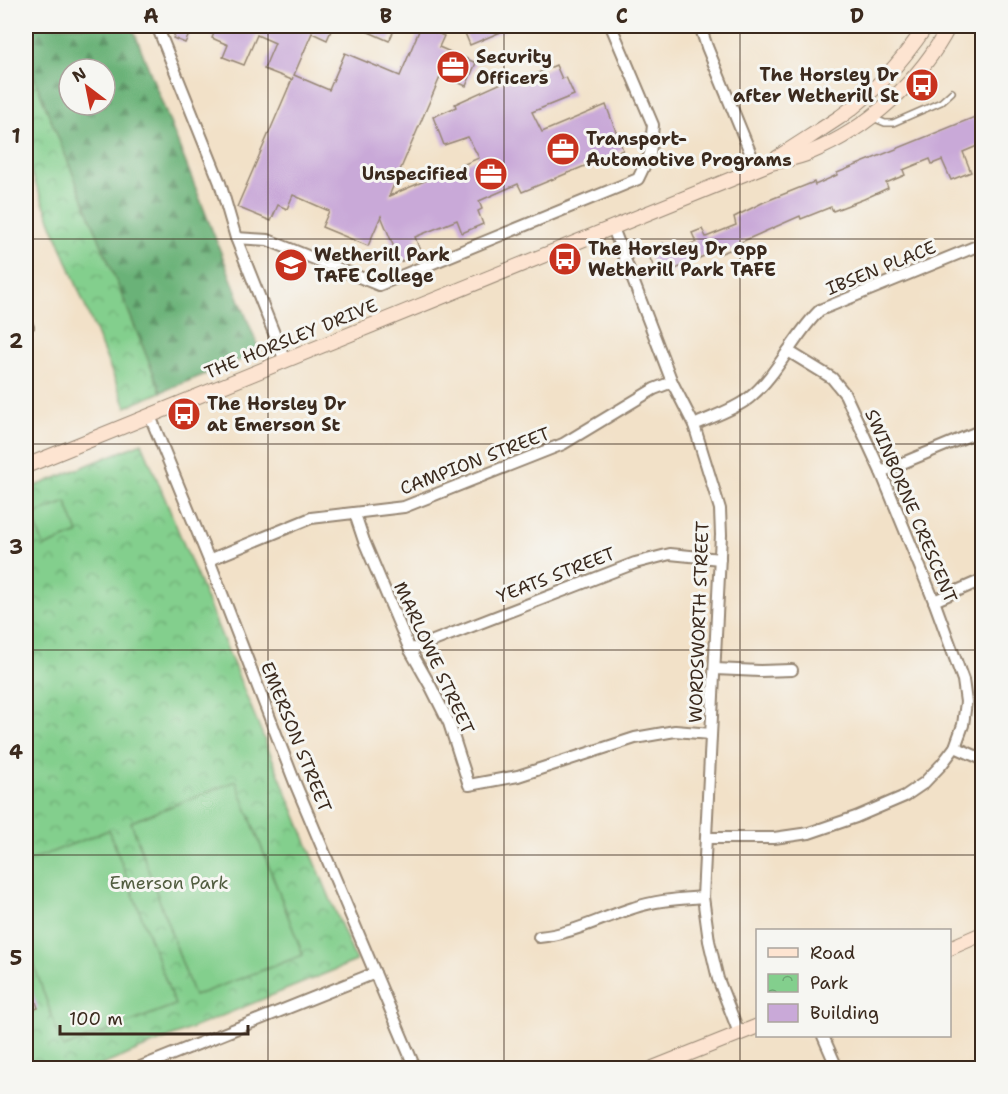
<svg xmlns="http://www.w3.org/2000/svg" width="1008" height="1094" font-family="'Shantell Sans',sans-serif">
<defs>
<pattern id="forest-firs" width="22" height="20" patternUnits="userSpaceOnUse" patternTransform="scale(1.5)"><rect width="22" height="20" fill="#6ab278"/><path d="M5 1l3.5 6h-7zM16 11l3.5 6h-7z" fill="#589162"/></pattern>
<pattern id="park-crowns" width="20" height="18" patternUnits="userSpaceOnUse" patternTransform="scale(1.5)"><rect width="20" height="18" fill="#83cf8d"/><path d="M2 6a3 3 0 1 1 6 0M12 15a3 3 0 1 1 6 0" fill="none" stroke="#6ca873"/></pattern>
</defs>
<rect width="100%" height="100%" fill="#f6f6f2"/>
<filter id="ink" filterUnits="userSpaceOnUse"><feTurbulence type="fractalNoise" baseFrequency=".0167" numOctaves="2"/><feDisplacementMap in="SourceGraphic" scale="12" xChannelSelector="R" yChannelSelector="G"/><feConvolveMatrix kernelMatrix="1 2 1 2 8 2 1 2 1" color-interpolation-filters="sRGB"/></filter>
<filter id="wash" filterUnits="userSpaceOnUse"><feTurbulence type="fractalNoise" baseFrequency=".008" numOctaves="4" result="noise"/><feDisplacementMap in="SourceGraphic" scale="24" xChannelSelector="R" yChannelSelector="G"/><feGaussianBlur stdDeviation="1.35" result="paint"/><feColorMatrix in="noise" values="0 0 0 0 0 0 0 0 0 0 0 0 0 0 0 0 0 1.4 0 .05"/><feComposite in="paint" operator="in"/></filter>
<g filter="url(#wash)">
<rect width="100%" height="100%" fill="#f2e1c8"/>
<path fill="url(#forest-firs)" stroke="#526e4b" stroke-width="1.5" fill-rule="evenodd" d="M26,26H132L260,352L161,392L26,58ZM69,69H105V105H69Z"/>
<g fill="url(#park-crowns)" stroke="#5f7c56" stroke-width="1.5">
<path d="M26,58L161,392L126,407L26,160Z"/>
<path d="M142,443L356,961L95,1068H26V490Z"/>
</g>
<g fill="#83cf8d" stroke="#5f7c56" stroke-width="1.5">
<path d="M66,502L78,533L44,547L32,515Z"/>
<path d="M236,781L303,955L194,996L131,822Z"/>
<path d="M109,830L175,1005L63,1048L26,942V862Z"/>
</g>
<g id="blocks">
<g fill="#c9a9d8">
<path d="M178,26H193L185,43L173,38Z"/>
<path d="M217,26H333L327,40L312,33L294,75L329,90L345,53L400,76L421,26L444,36L439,47L476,63L466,86L441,75L389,196L479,158L468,137L444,145L433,117L456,107L455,104L517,76L520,81L556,65L562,79L566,77L574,95L532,112L542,132L606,105L623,150L606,157L608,162L594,167L592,163L522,192L518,184L479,201L482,209L478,211L483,224L462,233L457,220L415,237L421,253L400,262L381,216L368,246L322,227L329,211L293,195L287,209L278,205L271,221L237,207L293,77L292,80L264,69L275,43L257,35L244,65L223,57L228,45L212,38Z"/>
<path d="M355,26H396L389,41Z"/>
<path d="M462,26H515L470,45Z"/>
<path d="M982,114V144L963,152L971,172L951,180L942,160L932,164L930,159L903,170L905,175L886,183L888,188L864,199L833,211L831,207L801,219L800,216L739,243L740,246L719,254L717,250L658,277L646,249L663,243L668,253L696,242L692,233L702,229L706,237L736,225L734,217L764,202L814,182L815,185L837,175V173Z"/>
<path d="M26,976H27L38,1008L26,1012Z"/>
</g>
</g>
</g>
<g filter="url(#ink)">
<use href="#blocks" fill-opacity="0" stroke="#968673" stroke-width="1.5"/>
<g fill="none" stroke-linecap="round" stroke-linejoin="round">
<g stroke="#968673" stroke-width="8">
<g id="lane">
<path d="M873,118L885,123H893L941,102L952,92"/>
<path d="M26,314L31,327"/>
</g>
</g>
<g stroke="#968673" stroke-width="14">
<g id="street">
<path d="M157,26L220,183L236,238L285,361"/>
<path d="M700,26L707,47L757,169"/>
<path d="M613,228L672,382L694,425L720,509L721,535L703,897L709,941L718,979L739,1033"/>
<path d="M236,238L268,240L379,285L638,179L650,154L653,125L611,26"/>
<path d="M150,416L209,560L295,783L415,1068"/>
<path d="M694,425C711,417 734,410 749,398C778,375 793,336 820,310L982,244"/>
<path d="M881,472L982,430"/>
<path d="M355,514L364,541L410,650L431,687L449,723L469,785L518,776L635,738L675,731L711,734"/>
<path d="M209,560L311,518L404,507L563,444L654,389L672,382"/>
<path d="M934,601L982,580"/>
<path d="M410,650L635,563L670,554L720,559"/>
<path d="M715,669L760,671L792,670"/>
<path d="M955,747L982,759"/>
<path d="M707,838H774L809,833L856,817L905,796L924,783L942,764L955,747L963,725L966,702L963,680L934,601L881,472L845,394L832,378L788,351"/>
<path d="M539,937C572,934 601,918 633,908C656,900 679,899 703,897"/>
<path d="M823,1036L837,1068"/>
<path d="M138,1068L375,973"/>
</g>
</g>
<g stroke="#968673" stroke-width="16">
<g id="secondary">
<path d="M981,26H982"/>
<path d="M777,158C798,144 819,131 840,117C874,93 903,60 926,26"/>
<path d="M26,466L771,163C784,160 799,158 811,152C868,129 921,80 949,26"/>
<path d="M950,948L982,934"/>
<path d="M653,1068L758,1026"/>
</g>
</g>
<use href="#lane" stroke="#fff" stroke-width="5"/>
<use href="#street" stroke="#fff" stroke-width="10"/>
<use href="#secondary" stroke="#fde4d1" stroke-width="14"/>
</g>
</g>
<path fill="none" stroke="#3b2a1e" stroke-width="1.5" stroke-opacity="0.55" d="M268,26V1068M504,26V1068M740,26V1068M26,239H982M26,444H982M26,650H982M26,855H982"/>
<defs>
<g id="office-disc" transform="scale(1.725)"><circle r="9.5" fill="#c8321e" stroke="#f6f6f2"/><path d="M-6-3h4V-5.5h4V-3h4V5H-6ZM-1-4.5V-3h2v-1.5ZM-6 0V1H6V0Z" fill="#fff"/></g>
<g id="bus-disc" transform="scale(1.725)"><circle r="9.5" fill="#c8321e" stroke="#f6f6f2"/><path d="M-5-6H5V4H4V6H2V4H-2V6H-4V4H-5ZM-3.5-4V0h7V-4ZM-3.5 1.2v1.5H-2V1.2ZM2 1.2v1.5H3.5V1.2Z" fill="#fff"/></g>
<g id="university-disc" transform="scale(1.725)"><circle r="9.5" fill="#c8321e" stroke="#f6f6f2"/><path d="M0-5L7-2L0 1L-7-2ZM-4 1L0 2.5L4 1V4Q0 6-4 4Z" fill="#fff"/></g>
</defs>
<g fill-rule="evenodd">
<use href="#office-disc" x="453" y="67"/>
<use href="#bus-disc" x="922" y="85"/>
<use href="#office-disc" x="563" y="149"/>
<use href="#office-disc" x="491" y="174"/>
<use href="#bus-disc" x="565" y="259"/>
<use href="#university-disc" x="291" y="265"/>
<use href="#bus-disc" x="184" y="414"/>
</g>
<g text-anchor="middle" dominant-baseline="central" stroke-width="6" stroke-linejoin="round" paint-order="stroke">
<g font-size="18" font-weight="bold" fill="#3b2a1e" stroke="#f6f6f2" text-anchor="start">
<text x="476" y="57">Security<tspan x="476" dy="21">Officers</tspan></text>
<text x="899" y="75" text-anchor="end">The Horsley Dr<tspan x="899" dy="21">after Wetherill St</tspan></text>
<text x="586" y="139">Transport-<tspan x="586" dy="21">Automotive Programs</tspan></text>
<text x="468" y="174" text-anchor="end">Unspecified</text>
<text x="588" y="249">The Horsley Dr opp<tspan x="588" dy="21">Wetherill Park TAFE</tspan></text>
<text x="314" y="255">Wetherill Park<tspan x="314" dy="21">TAFE College</tspan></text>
<text x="207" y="404">The Horsley Dr<tspan x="207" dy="21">at Emerson St</tspan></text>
</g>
<g font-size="18" fill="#3b2a1e" stroke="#f6f6f2">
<text transform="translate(881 268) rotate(-22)">IBSEN PLACE</text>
<text transform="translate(291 339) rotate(-22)">THE HORSLEY DRIVE</text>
<text transform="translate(475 461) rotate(-21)">CAMPION STREET</text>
<text transform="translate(911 506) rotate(67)">SWINBORNE CRESCENT</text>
<text transform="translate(556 575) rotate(-21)">YEATS STREET</text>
<text transform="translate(699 622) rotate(-88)">WORDSWORTH STREET</text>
<text transform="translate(434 658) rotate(65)">MARLOWE STREET</text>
<text transform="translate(296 737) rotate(68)">EMERSON STREET</text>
</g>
<g font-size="18" fill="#515c3f" stroke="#f6f6f2">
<text x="169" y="883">Emerson Park</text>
</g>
</g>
<rect width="1008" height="1094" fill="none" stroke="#f6f6f2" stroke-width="66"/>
<rect x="756" y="929" width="195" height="108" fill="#f6f6f2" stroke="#aba49d" stroke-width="1.5"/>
<rect x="768" y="948" width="30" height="9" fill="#fde4d1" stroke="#aba49d" stroke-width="1.5"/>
<text x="810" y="959" font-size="18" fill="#3b2a1e">Road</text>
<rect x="768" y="974" width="30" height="18" fill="url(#park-crowns)" stroke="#aba49d" stroke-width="1.5"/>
<text x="810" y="989" font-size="18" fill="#3b2a1e">Park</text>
<rect x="768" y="1004" width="30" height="18" fill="#c9a9d8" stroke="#aba49d" stroke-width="1.5"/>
<text x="810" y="1019" font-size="18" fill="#3b2a1e">Building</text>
<g transform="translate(87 87) rotate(328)"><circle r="28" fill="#f6f6f2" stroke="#aba49d" stroke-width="1.5"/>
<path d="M0-4.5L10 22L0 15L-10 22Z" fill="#c8321e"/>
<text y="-9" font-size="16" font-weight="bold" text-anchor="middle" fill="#3b2a1e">N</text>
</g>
<path d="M60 1025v9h188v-9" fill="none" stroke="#3b2a1e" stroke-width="3"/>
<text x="69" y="1025" font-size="18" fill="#3b2a1e" stroke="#f6f6f2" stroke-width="4.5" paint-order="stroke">100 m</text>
<rect x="33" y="33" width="942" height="1028" fill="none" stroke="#3b2a1e" stroke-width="2"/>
<g font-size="20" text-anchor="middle" font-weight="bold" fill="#3b2a1e">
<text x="151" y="23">A</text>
<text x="386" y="23">B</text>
<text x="622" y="23">C</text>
<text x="857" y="23">D</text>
<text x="16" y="143">1</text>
<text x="16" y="348">2</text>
<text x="16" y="554">3</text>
<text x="16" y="759">4</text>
<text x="16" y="965">5</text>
</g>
</svg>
